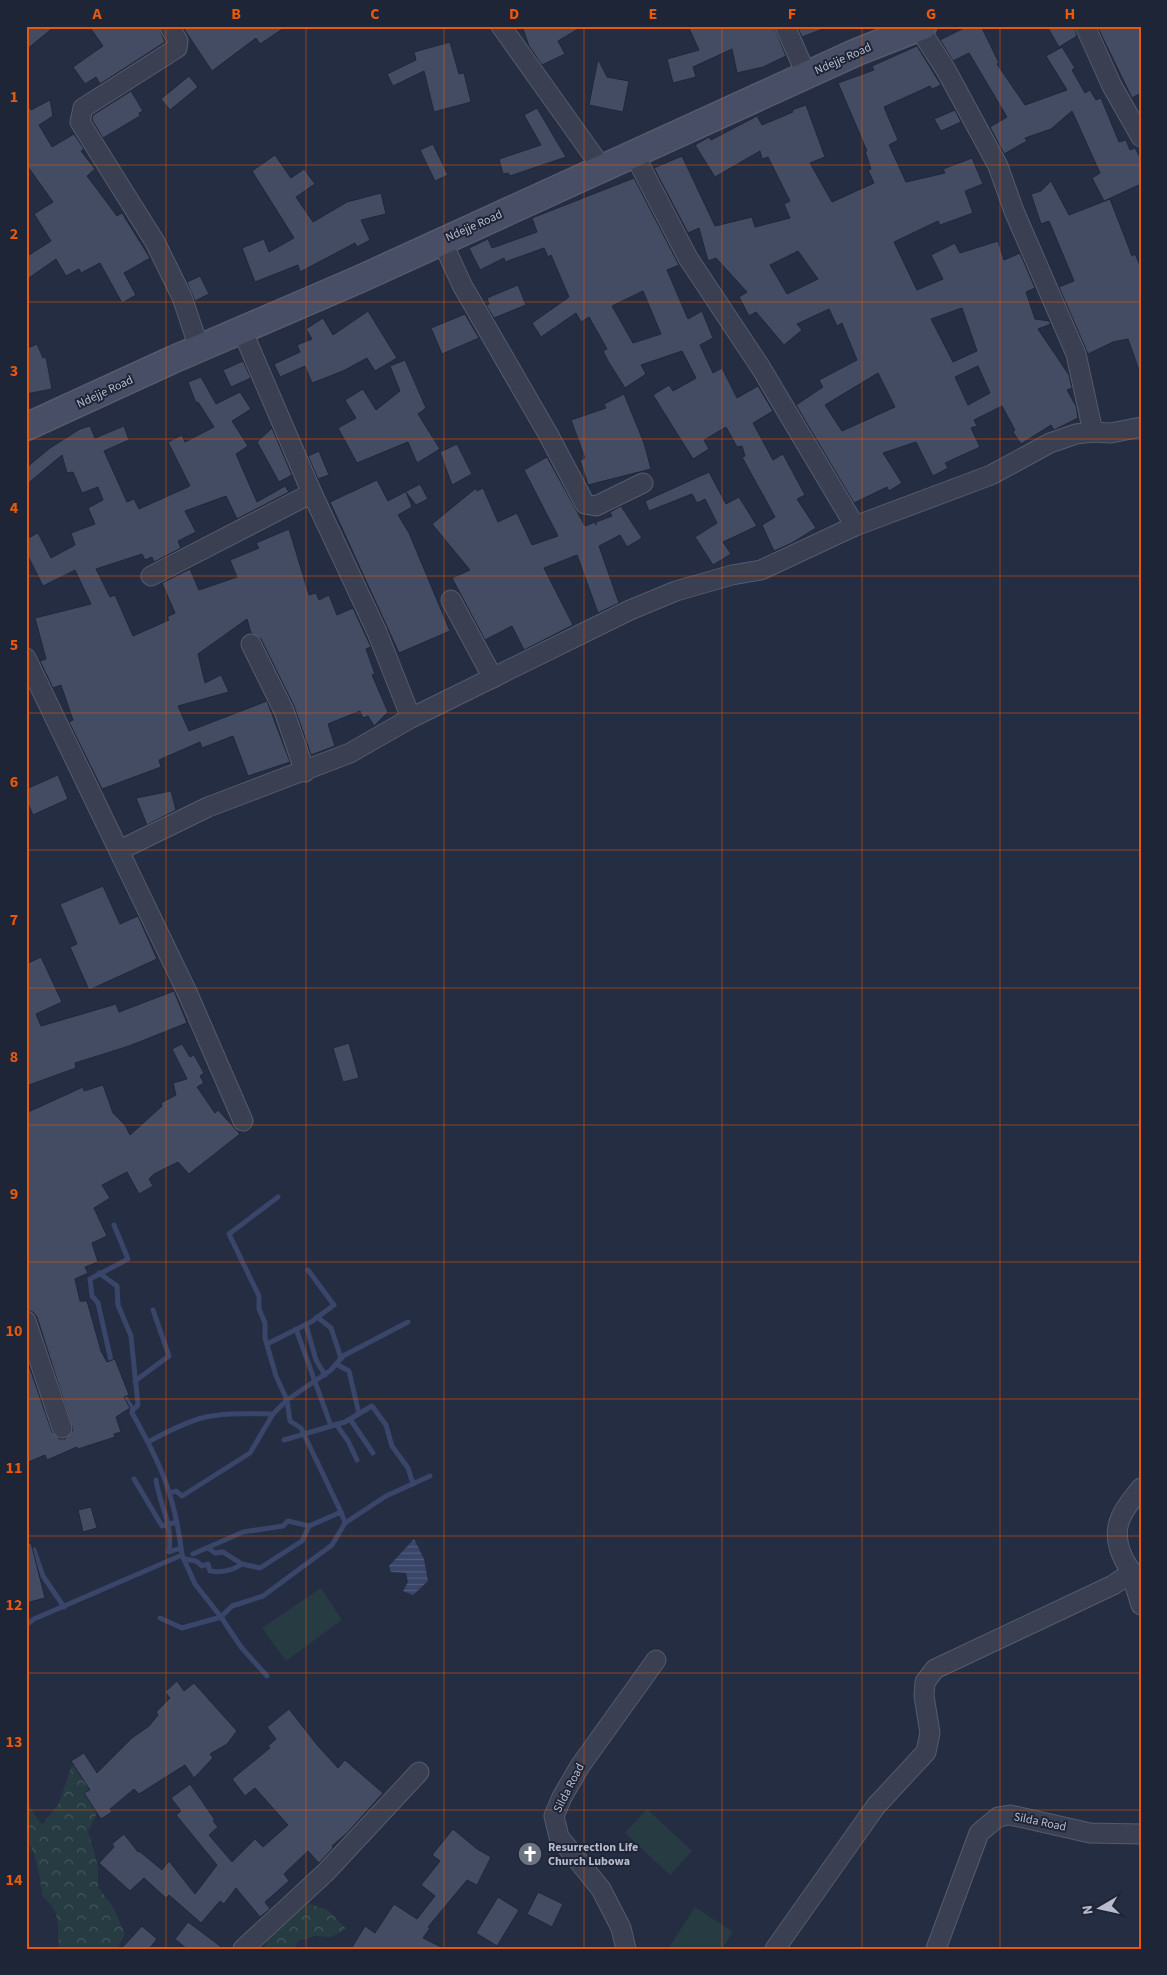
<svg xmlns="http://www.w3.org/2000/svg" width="1167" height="1975" font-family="'Source Sans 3',sans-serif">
<defs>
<pattern id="forest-crowns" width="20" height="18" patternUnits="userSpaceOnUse" patternTransform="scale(1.25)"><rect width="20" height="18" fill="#273b43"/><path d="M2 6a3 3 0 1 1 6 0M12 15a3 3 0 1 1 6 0" fill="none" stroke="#44555d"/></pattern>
<pattern id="water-rules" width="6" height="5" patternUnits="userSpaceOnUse" patternTransform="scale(1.25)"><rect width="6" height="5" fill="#394569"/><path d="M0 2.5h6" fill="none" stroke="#535e7d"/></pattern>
</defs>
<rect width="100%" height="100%" fill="#252d42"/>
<g fill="url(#forest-crowns)">
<path d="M72,1765L89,1778L98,1811L88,1831L98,1866V1887L113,1907L125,1934L117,1949H59C58,1926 61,1911 42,1896L40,1878L34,1853L26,1839V1806L28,1804L42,1825L59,1803Z"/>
<path d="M308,1903L329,1911L346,1929L331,1937L314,1936L298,1941L295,1949H264C270,1928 291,1914 308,1903Z"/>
</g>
<g fill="#273b43">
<path d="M321,1588L342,1620L286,1661L262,1628Z"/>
<path d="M647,1809L692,1851L670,1875L625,1833Z"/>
<path d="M695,1907L733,1932L722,1949H668Z"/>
</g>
<path fill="url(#water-rules)" d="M414,1539L424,1559L428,1581L413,1595L403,1591L408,1582L406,1573L391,1572L389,1566Z"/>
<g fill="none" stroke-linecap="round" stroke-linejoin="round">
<g stroke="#394569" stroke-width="5">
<path d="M278,1197L229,1234L259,1296V1309L265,1323V1338L276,1376L287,1400L290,1421L301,1428L341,1512"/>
<path d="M99,1273L117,1286L118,1305L131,1336L138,1405L133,1410"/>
<path d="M317,1317L331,1328L341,1358"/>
<path d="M306,1325L316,1360L325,1375"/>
<path d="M296,1329L331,1426"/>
<path d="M267,1344L311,1322L334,1305L308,1270"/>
<path d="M336,1364L349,1371L359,1414"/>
<path d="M112,1365L98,1303L92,1296L90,1279L128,1259L114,1225"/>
<path d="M135,1381L169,1356L153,1310"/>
<path d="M121,1392L133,1410L132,1413C161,1464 175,1496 182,1555"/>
<path d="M350,1419L373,1453"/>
<path d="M336,1424L348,1441L357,1460"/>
<path d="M284,1440L345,1422L372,1406L386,1425L392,1446L408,1468L413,1484"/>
<path d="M148,1442C165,1433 183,1423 202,1418C225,1412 250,1414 273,1414"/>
<path d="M134,1479L162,1526L177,1522"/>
<path d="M156,1480C160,1507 173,1523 169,1552L181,1548"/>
<path d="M170,1493L176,1491L182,1496L250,1453L273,1414L287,1400L331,1370L343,1356L408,1322"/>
<path d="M208,1548L215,1553L223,1552L242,1564L260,1568L302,1541L309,1526"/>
<path d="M34,1550L43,1576L64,1607"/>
<path d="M193,1554L243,1532L283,1526L288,1521L309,1526L341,1512L345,1523"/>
<path d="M184,1559L196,1561L202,1566L208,1564L210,1571C222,1573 232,1571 242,1564"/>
<path d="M160,1618L182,1628L221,1617L241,1647L267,1676"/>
<path d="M26,1625L34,1619L182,1555L195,1584L221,1617L232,1606L263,1596L332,1545L345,1523L386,1496L430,1476"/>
</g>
</g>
<g fill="#444c64" stroke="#202739" fill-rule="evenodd">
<path d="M26,26H55L26,50Z"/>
<path d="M89,26H158L165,42L100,84L96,77L85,84L73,67L103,46Z"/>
<path d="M182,26H287L260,44L256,38L212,71Z"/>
<path d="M522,26H583L558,41L565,54L542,65L529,46Z"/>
<path d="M688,26H774L786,56L763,67L737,73L732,49L693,67L696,77L673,83L667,59L699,50Z"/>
<path d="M797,26H827L828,27L802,37Z"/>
<path d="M968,26H981L999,63L997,64L1025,105L1067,90L1046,56L1062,47L1075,68L1072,70L1085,93L1090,90L1096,100L1101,98L1119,142L1126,140L1130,150L1135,148L1141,159V184L1104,201L1092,178L1100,173L1072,111L1051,129L1025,138L1027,141L1004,154L990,127L1007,117L969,53L953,61L940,40Z"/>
<path d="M1047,26H1074L1077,36L1059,47Z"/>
<path d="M1097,26H1141V93L1132,98Z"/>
<path d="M450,42L459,74L464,73L471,102L434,112L424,71L393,86L387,74L416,60L414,52Z"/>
<path d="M917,46L941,85L932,89L930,86L884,107L898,140L889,145L906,182L945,173L943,169L972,158L983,184L965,191L973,213L940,225L938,221L894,242L917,290L943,279L931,255L955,243L960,253L998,241L1004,260L1020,253L1035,288L1026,292L1035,319L1049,321L1051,324L1038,329L1069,375L1072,388L1067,390L1076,406L1078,418L1054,430L1051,425L1021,444L1013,432L1015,430L1002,406L974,420L977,426L971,428L980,447L945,463L948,468L933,476L916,442L883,453L902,483L889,491L887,487L854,503L796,405L823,387L819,380L857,360L842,323L837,326L829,309L797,324L802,330L784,345L756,312L749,316L739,297L747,292L716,258L708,261L699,228L688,233L654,168L682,156L715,226L752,217L755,227L790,218L784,204L790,201L768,157L762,159L760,151L715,177L695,145L709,137L711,140L757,116L762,125L793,112L792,110L806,105L825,157L810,163L832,202L874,183L868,170L871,169L865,151H867L838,83L874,70L872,66ZM798,251L818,279L787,294L770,265ZM962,308L977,351L953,362L931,319ZM978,366L990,393L968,405L955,377ZM878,373L895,407L842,431L825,405Z"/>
<path d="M598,59L607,77L629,81L623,112L589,105Z"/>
<path d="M189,76L198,87L170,110L161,99Z"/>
<path d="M131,91L143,111L139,113L140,116L103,138L92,120L93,115Z"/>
<path d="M50,100L53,116L39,125L52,147L74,134L84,149L81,151L95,169L87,176L117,216L122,213L150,258L124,273L136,295L122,303L100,263L81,273L79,269L66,276L56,259L26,280V257L51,241L34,214L53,202L26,164V102L31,110Z"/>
<path d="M537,108L566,157L510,176L508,173L503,174L499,159L541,145L524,115Z"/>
<path d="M955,110L961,122L941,131L934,119Z"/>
<path d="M433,144L448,175L435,181L420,150Z"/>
<path d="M275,155L291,178L304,169L315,184L296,197L313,222L347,202L381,193L386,214L361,220L370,240L357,247L355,243L300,272L298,265L255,282L242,248L264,239L269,252L294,238L252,171Z"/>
<path d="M634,178L679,265L667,270L688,319L702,311L713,338L700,345L713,373L722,368L737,398L758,386L773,411L753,423L773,460L783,454L805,495L797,499L816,528L792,543L774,551L762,525L775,517L742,457L745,456L742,446L737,447L726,427L704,440L709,449L693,459L653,395L669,385L673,391L696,378L682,351L641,365L646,374L625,388L608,361L603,351L607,349L589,317L581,322L576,313L541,337L532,323L569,297L551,255L548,257L544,248L505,262L504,258L480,270L469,248L488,239L492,248L537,232L532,218ZM643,291L661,334L633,343L612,306Z"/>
<path d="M1051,181L1069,215L1110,199L1132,256L1135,254L1141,268V370H1139L1128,339L1113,342L1088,354L1059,287L1074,281L1049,221L1041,224L1031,194L1041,191Z"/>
<path d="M200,276L209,294L195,301L187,282Z"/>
<path d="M518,285L526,305L494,318L486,305L489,304L487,298Z"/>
<path d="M368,311L397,358L375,371L367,358L343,371L312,383L305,366L280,377L274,364L300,352L297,345L312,339L306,329L323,318L333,335Z"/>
<path d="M465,314L479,338L442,354L431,328Z"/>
<path d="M37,344L43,358L46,357L52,389L26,394V349Z"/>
<path d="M405,360L426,408L418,414L440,449L417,463L408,442L357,463L338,428L356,418L345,400L363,389L376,410L400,391L390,366Z"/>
<path d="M243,361L251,378L231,387L223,370Z"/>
<path d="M201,377L216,404L240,392L251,409L232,421L248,446L236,454L257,502L285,486L289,492L237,519L226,496L185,511L196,532L178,541L181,548L154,562L152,557L145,560L142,554L96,569L110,597L115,595L133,636L169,620L167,617L175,613L162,583L190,569L199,590L237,577L230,560L259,548L256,543L289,529L309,595L316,593L319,600L329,595L337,615L353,608L371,647L366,649L375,674L372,675L388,712L374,726L368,716L363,718L360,711L328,724L335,746L311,755L294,706L261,639L251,633L247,619L198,654L205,683L221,675L229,692L178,706L189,731L267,701L290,762L248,776L233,736L202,748L200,742L159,760L161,767L102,789L69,722L73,720L61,685L53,688L40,661L46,659L35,618L91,604L75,570L43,586L26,552V539L38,533L51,558L75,545L71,533L95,524L88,508L103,500L98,487L82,493L73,472L67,473L62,455L26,485V468L50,448L80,429L90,426L95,438L124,426L129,440L104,451L127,502L134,499L139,509L190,486L168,442L182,435L185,442L214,427L198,402L196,403L188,382Z"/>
<path d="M624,394L644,443L651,469L588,485L580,460L585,458L571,420L606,408L604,404Z"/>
<path d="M272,428L292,475L279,482L257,442Z"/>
<path d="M457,444L472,474L452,485L440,452Z"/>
<path d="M319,451L329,475L318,479L308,456Z"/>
<path d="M547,457L585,526L595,522L596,525V522L612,516L610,512L621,506L642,538L627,547L620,535L599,546L619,603L598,613L577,555L544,568L573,625L524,650L512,626L485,640L452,578L470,570L432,524L476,488L477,491L483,488L498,522L517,513L532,545L558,536L524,470Z"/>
<path d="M709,472L726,504L739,497L757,526L723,542L731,554L713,565L695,537L717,523L705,499L697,503L692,494L649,511L645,501Z"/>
<path d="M377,480L388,501L420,484L428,499L416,505L406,492L412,507L398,515L409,533L450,631L399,653L330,502Z"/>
<path d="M58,775L68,799L33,815L26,799V789Z"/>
<path d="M171,791L176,810L147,825L136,798Z"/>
<path d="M103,886L120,924L138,916L157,959L89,990L70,947L77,944L60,904Z"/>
<path d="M41,957L62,1002L36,1014L41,1026L116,1004L119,1012L174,991L187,1023L129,1046L75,1063L76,1068L26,1086V964Z"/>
<path d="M349,1043L359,1078L343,1082L333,1048Z"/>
<path d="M182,1044L190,1057L194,1055L204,1073L200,1076L204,1083L197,1087L215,1113L218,1110L240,1134L189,1174L178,1162L154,1174L149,1179L153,1186L139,1194L127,1172L102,1185L110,1198L94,1208L107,1236L92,1243L98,1262L85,1267L88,1273L75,1279L80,1301H87L101,1351L107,1362L115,1359L129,1395L124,1397L130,1408L116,1417L121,1432L114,1434L115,1437L78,1449L77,1447L47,1460L45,1455L26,1463V1357L52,1432L59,1439H65L73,1430L37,1317L33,1312L26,1310V1113L83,1087L84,1091L103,1085L113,1113L125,1125L130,1135L162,1106L161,1103L176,1095L173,1083L187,1079L172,1049Z"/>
<path d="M91,1507L97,1528L83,1532L78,1510Z"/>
<path d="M31,1543L45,1598L26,1603V1544Z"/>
<path d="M177,1681L184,1691L194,1683L237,1731L227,1744L210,1754L213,1758L194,1778L185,1765L139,1794L134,1789L110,1809L112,1812L101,1819L84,1793L90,1790L71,1761L84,1753L97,1773L132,1738L149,1726L158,1715L156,1712L170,1698L165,1692Z"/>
<path d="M289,1709L318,1746L338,1768L345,1760L383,1793L347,1833L332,1846L333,1848L319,1863L308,1851L284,1874L289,1881L265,1902L270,1909L260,1917L236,1888L224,1904L220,1901L201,1923L169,1895L166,1898L144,1878L130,1891L99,1863L114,1847L112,1844L124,1834L138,1852L139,1851L162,1870L169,1861L195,1894L217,1865L176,1815L181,1811L171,1798L190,1784L215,1820L213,1821L218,1827L209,1835L232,1862L255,1839L263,1847L288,1825L255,1788L245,1796L232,1779L270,1748L268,1746L276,1739L267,1727Z"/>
<path d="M453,1829L477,1849L491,1857L477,1885L467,1880L428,1927L430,1928L423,1938L445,1949H351L365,1926L375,1933L394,1904L417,1919L435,1896L421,1885L440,1861L432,1855Z"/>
<path d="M538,1892L563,1904L552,1927L527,1914Z"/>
<path d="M498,1897L519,1910L497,1946L476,1933Z"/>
<path d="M188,1922L224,1949H187L175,1939Z"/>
<path d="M142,1926L157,1939L149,1949H121Z"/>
</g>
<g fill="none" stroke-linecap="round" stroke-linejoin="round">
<g stroke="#555b6c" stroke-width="21">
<g id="street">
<path d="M169,26L178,41L177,48L83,108L80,122L155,242L182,297L199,348"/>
<path d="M501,26L602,168"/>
<path d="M785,26L807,76"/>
<path d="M1085,26L1112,86L1141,137"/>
<path d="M919,28L946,70L998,166L1014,211L1076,354L1093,432"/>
<path d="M634,154L688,258L761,368L855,526"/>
<path d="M442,241L462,285L548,434L585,504L596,506L643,483"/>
<path d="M242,330L312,493L377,632L411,718"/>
<path d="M151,576L312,493"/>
<path d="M451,600L493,678"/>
<path d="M251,644L284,711L305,772"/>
<path d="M26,658L187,992L243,1121"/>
<path d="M120,850L208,807L350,753L411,718L630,610L676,591L732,575L761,570L855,526L991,475L1050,443L1076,434L1093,432L1111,433L1141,427"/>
<path d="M26,1321L62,1428"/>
<path d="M1141,1488C1134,1497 1125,1507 1121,1517C1111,1538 1123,1567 1141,1580"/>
<path d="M243,1949L326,1872L419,1772"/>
<path d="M626,1949L621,1928L601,1889L559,1837L554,1816L562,1797L580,1766L656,1660"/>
<path d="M775,1949L876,1806L926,1752L930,1733L924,1696L925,1682L935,1669L1113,1585L1131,1573L1141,1605"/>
<path d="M936,1949L979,1833L998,1817L1010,1815L1090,1833L1141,1834"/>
</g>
</g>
<g stroke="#555b6c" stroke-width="29">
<path id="secondary" d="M26,427L172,360L360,279L857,52L923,26"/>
</g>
<use href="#street" stroke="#3a4051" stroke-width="19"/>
<use href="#secondary" stroke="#484e65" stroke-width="26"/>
</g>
<path fill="none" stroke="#e8590c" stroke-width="1" stroke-opacity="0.55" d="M166,26V1949M306,26V1949M444,26V1949M584,26V1949M722,26V1949M862,26V1949M1000,26V1949M26,165H1141M26,302H1141M26,439H1141M26,576H1141M26,713H1141M26,850H1141M26,988H1141M26,1125H1141M26,1262H1141M26,1399H1141M26,1536H1141M26,1673H1141M26,1810H1141"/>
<defs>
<g id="church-disc" transform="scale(1.25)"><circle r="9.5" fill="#6b7280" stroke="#1e2537"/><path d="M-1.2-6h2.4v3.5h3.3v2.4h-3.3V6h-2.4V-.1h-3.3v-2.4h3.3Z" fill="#fff"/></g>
</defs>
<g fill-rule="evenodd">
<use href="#church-disc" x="530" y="1854"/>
</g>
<g text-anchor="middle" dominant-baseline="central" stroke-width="4" stroke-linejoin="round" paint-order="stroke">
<g font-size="12" fill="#b7bbcc" stroke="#1e2537">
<text transform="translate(843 59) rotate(-24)">Ndejje Road</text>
<text transform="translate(474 226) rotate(-24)">Ndejje Road</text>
<text transform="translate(105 392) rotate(-25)">Ndejje Road</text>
<text transform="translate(569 1788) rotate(-63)">Silda Road</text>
<text transform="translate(1040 1822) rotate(12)">Silda Road</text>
</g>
<g font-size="12" font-weight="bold" fill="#b7bbcc" stroke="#1e2537" text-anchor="start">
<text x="548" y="1847">Resurrection Life<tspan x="548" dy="14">Church Lubowa</tspan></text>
</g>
</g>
<rect width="1167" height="1975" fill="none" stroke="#1e2537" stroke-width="55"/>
<g transform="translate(1100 1908) rotate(261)" stroke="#1e2537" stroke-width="4" paint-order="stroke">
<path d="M0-4L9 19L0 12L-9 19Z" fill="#b7bbcc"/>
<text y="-8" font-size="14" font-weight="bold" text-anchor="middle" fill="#b7bbcc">N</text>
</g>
<rect x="28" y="28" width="1112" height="1920" fill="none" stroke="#e8590c" stroke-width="2"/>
<g font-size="16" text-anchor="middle" font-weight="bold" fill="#e8590c">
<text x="97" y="19">A</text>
<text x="236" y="19">B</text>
<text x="375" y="19">C</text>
<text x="514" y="19">D</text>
<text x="653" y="19">E</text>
<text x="792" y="19">F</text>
<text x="931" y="19">G</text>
<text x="1070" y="19">H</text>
<text x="14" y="102">1</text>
<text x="14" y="239">2</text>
<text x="14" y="376">3</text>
<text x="14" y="513">4</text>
<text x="14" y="650">5</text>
<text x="14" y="787">6</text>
<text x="14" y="925">7</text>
<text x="14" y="1062">8</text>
<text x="14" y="1199">9</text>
<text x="14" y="1336">10</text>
<text x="14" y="1473">11</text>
<text x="14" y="1610">12</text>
<text x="14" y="1747">13</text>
<text x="14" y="1885">14</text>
</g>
</svg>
